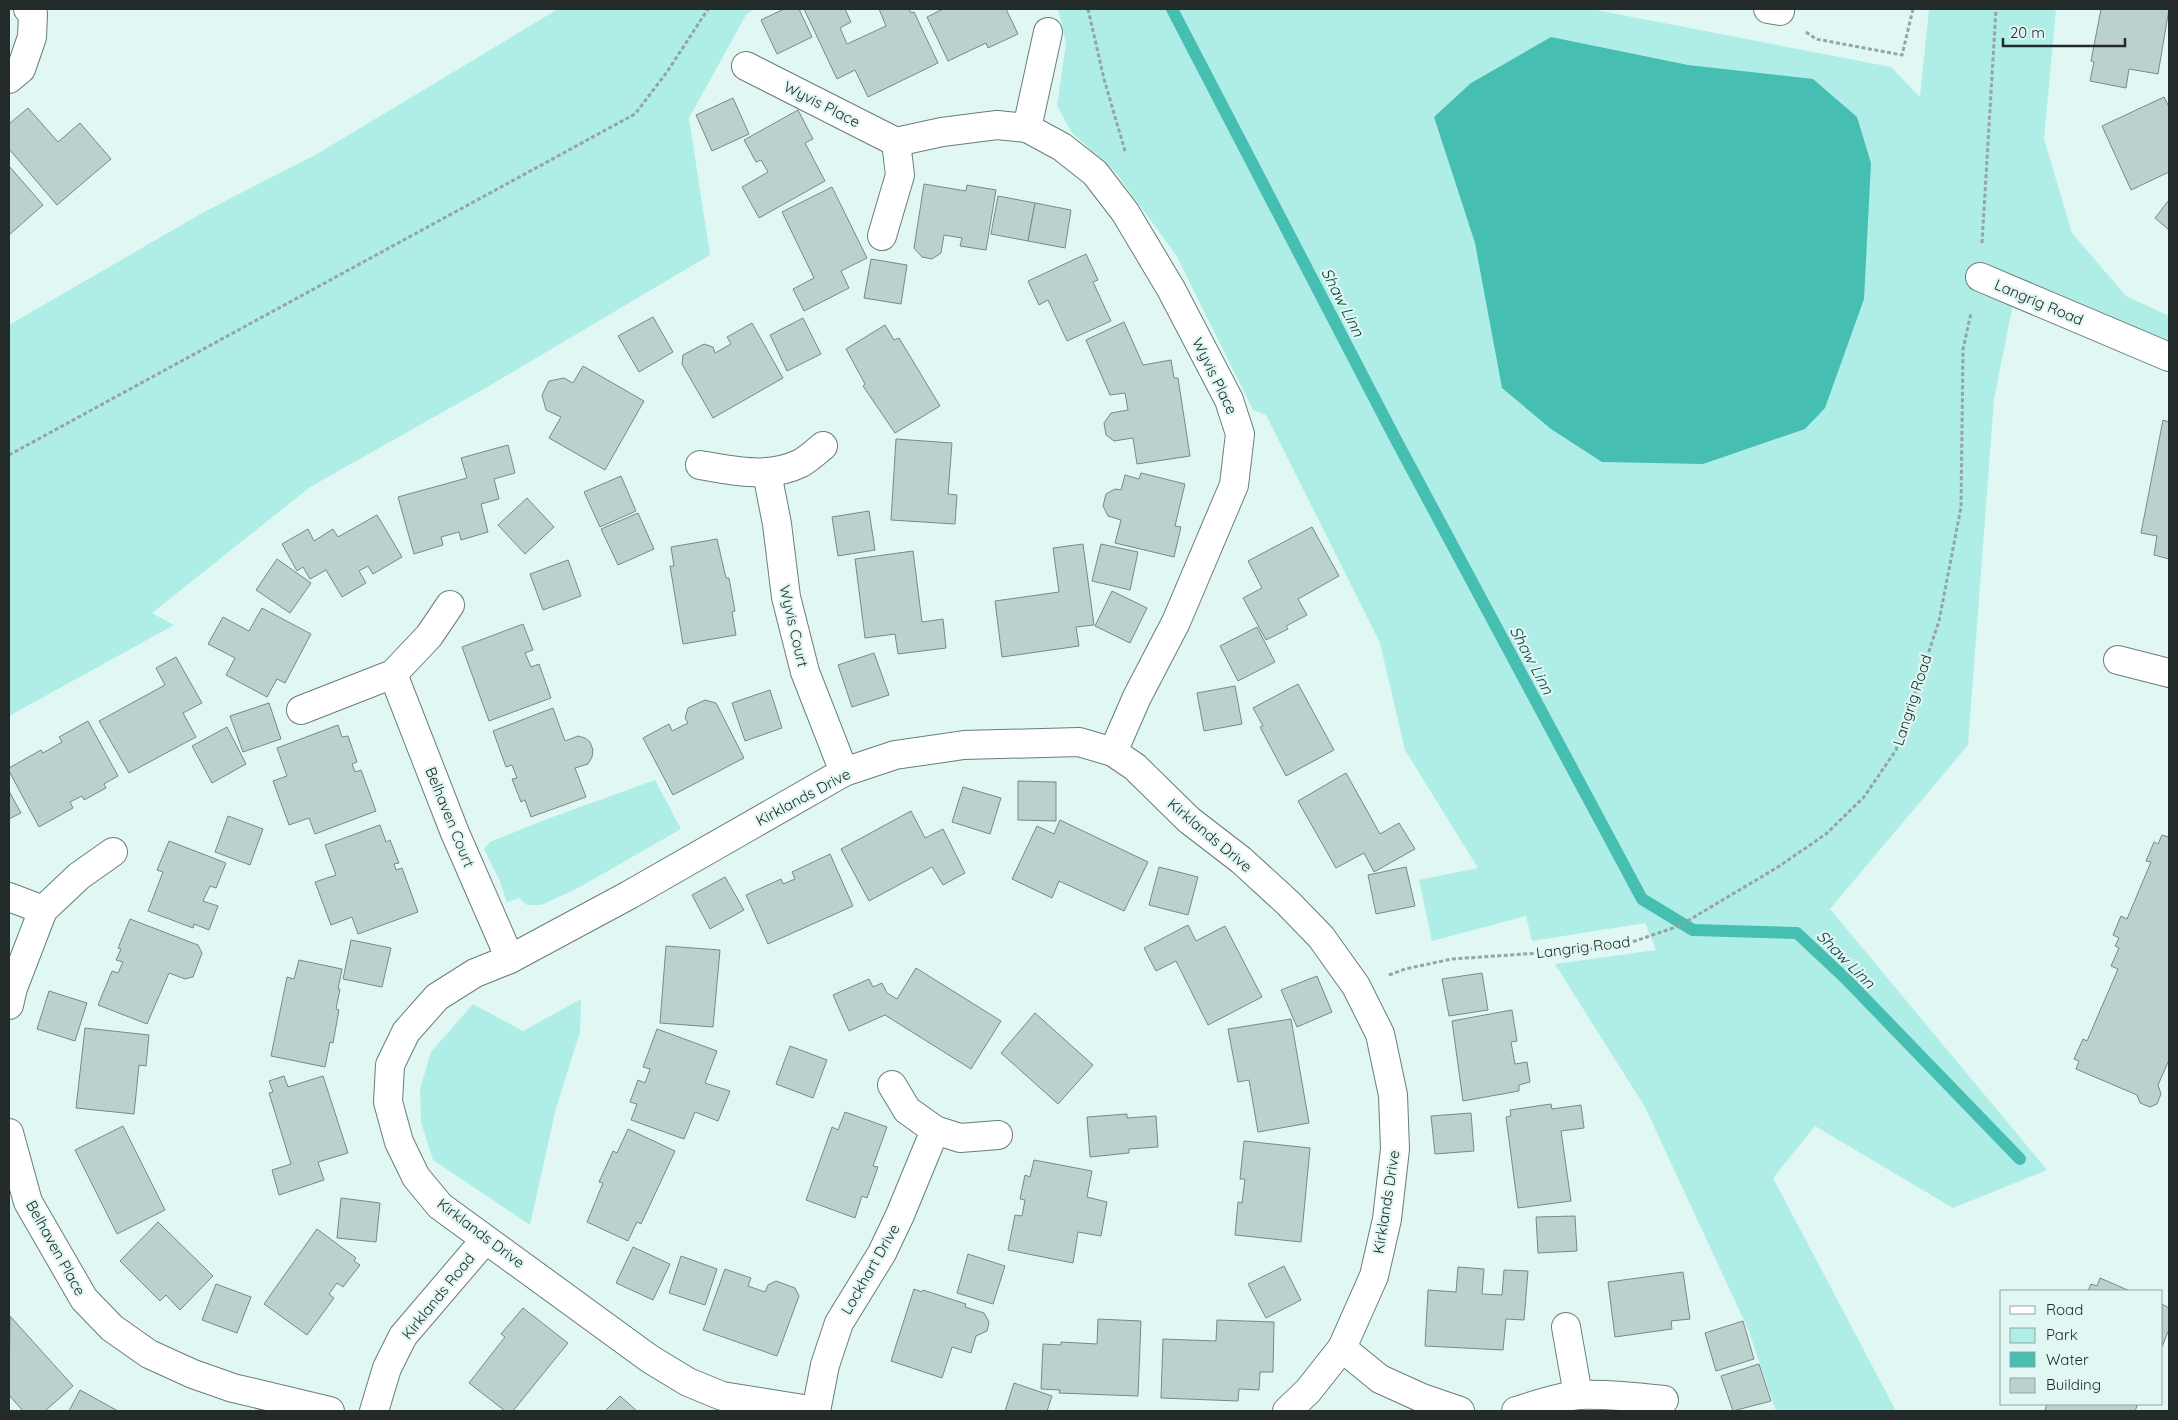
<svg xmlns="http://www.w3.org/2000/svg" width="2178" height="1420" font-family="Quicksand,sans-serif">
<rect width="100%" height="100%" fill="#e0f7f3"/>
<g fill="#afeee6">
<path d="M558,9H754L746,15L689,118L710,255L489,386L310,487L152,613L174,625L9,716V325L204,212L317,154Z"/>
<path d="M1058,9H1591L1891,67L1920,97L1929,9H2056L2044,139L2072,233L2126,296L2169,316V346L2018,279L1994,399L1968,745L1830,909L2047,1170L1953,1208L1815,1126L1773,1178L1896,1411H1776L1748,1329L1645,1107L1555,964L1656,950L1645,923L1532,941L1526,916L1432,941L1419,880L1478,868L1405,750L1380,643L1266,415L1253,410L1176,255L1116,173L1072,133L1057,106L1066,43Z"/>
<path d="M655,780L681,829L578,888L541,905H527L519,898L507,902L499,879L484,849L490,842L547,819Z"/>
<path d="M581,999L580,1032L556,1108L530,1225L433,1160L421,1122L420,1089L431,1052L473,1004L523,1031Z"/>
</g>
<path fill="#47beb2" d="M1551,37L1688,65L1813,79L1857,117L1871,163L1864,299L1825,408L1805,429L1703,464L1602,462L1551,429L1502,388L1475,243L1434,117L1471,83Z"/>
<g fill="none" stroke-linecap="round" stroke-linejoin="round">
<path stroke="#47beb2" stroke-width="12" d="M1172,9L1395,438L1642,899L1693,930L1797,933L1847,980L2020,1159"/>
</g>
<g fill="#bbd1ce" stroke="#768b88">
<path d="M784,9H799L812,37L777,54L761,20Z"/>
<path d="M804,9H845L851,22L840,28L847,44L886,26L879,9H909L911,13L914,12L938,63L868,97L855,70L837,79Z"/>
<path d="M943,9H1006L1018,34L988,48L986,43L948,61L927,17Z"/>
<path d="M2101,9H2169L2158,74L2129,69L2126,88L2090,81L2094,62L2091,61Z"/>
<path d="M2164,97L2169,107V172L2131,190L2102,126Z"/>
<path d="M733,98L749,134L712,151L696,115Z"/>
<path d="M28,108L58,142L80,123L111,159L57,205L9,149V124Z"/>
<path d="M798,110L813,139L805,143L825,181L759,218L742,187L768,172L761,160L756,162L744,140Z"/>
<path d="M9,166L43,205L9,235Z"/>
<path d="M924,184L966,191L967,185L996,190L986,250L960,246L962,238L944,235L941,253L932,259L922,257L914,248Z"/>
<path d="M832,187L867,258L841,271L849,288L804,311L793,289L814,278L782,212Z"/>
<path d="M998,196L1035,203L1028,241L991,234Z"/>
<path d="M2169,200V230L2155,218Z"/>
<path d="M1035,203L1071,210L1065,248L1028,241Z"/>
<path d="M1086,254L1098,280L1093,282L1111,321L1067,341L1048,300L1039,305L1028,281Z"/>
<path d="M871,259L907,265L901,304L864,298Z"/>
<path d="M653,317L673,352L639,372L618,336Z"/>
<path d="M803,318L821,354L787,371L770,335Z"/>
<path d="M1124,322L1143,365L1171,360L1174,378H1178L1190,456L1137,464L1133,438L1114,441L1106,435L1104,423L1111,413L1128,410L1125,393L1110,395L1086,340Z"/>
<path d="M752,323L783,378L713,418L682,364L683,355L704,344L713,347L715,353L731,344L727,337Z"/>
<path d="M885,325L894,340L899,338L940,406L895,433L863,386L865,384L846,349Z"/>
<path d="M583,366L644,401L605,470L549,438L561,417L546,410L542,395L549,381L564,378L573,383Z"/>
<path d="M2163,420L2169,422V559L2154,555L2157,536L2141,533Z"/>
<path d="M896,439L952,443L948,494L957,495L955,524L891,520Z"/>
<path d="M508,445L515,473L494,479L499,499L481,504L488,532L461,540L459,532L441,537L443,545L414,554L398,497L467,478L461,458Z"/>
<path d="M1141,473L1185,484L1175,526L1181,527L1174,557L1115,543L1121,520L1108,516L1103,506L1106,494L1115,489L1121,490L1125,475L1139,479Z"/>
<path d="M621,476L636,511L600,527L584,492Z"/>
<path d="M527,498L554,527L525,554L498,525Z"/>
<path d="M869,511L875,550L838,556L832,517Z"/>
<path d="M638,513L654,549L618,565L601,529Z"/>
<path d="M377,515L402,557L373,574L368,566L359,571L366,583L342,597L326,570L310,579L303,567L297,571L282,544L308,529L314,541L333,529L338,537Z"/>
<path d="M1312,527L1339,576L1298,599L1307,615L1286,626L1288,629L1266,640L1243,598L1262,588L1248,561Z"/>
<path d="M717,539L726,578H729L735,611L732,612L736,635L683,644L670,566H674L671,547Z"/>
<path d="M1083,544L1094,625L1076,627L1079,646L1002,657L995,601L1059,592L1053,548Z"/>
<path d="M1101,544L1138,552L1130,590L1092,581Z"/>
<path d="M913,551L922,622L943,619L946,648L898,654L895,634L865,638L855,559Z"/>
<path d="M277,559L311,583L290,613L256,590Z"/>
<path d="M568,560L581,596L543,610L530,574Z"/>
<path d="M1112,591L1147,608L1130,643L1095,626Z"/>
<path d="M262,608L311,634L285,683L277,679L267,697L226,675L235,658L208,644L223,617L249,631Z"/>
<path d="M523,624L533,650L525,653L531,667L539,664L551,698L489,721L462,647Z"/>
<path d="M1257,627L1275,662L1238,681L1220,646Z"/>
<path d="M874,653L889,695L852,707L838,665Z"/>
<path d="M176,657L202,703L183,713L196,737L129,773L99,721L165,685L156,668Z"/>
<path d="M1298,684L1334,750L1286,776L1260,727L1263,726L1253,708Z"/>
<path d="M1235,686L1242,724L1204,731L1197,693Z"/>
<path d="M770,690L782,728L745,741L732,703Z"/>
<path d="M705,700L716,703L744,758L673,795L643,738L669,724L672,731L688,723L685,718L688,708Z"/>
<path d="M269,703L281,739L243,752L230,716Z"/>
<path d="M553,708L565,741L578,736L585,738L590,742L593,750L592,757L588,764L575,768L586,797L531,817L525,800L521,802L512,779L517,778L512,765L506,767L493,731Z"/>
<path d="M88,721L118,776L104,784L106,788L84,800L82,796L70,802L73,808L39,827L9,771V768L41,750L43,753L62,742L59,737Z"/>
<path d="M338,725L342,737L348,736L357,762L352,764L355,772L361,770L376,811L315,834L309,818L289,825L273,781L287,776L277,748Z"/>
<path d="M227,727L246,764L212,783L192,746Z"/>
<path d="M1346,773L1380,834L1399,823L1415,849L1374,872L1364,853L1336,868L1298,801Z"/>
<path d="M1018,781L1056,782V821L1018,820Z"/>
<path d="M963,787L1001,798L990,834L952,822Z"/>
<path d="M9,791L21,813L9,819Z"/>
<path d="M911,811L925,838L943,829L965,873L943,885L932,867L869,901L841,849Z"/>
<path d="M228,816L263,829L250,865L215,852Z"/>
<path d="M1060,820L1148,862L1124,911L1059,881L1052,898L1012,879L1037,826L1054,834Z"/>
<path d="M380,825L386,842L390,840L399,863L394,864L396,870L402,868L418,912L358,934L352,917L331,925L315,882L336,875L325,845Z"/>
<path d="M2169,834V1060L2158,1085L2161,1094L2157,1104L2150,1107L2140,1103L2137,1095L2076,1069L2079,1061L2074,1059L2083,1039L2087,1041L2118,969L2111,966L2119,948L2115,946L2119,938L2113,935L2121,916L2127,919L2151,862L2146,861L2154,842L2158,844L2162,835L2168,837Z"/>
<path d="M169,841L226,863L216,888L210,886L203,901L218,906L209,930L194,924L193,928L148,911L163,872L157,870Z"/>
<path d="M830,854L853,906L768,944L746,895L781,879L783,884L795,879L792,872Z"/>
<path d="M1159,867L1198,877L1188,915L1149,905Z"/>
<path d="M1406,867L1415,906L1376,914L1368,875Z"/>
<path d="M725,877L744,910L710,929L692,895Z"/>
<path d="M130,919L198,945L202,953L193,977L185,979L169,973L147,1024L98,1005L112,971L118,973L123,962L116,960L121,949L118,948Z"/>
<path d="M1188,925L1196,941L1225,926L1262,997L1208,1025L1176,961L1156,971L1144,948Z"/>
<path d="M351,940L391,948L382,987L343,979Z"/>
<path d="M666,946L720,950L713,1027L660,1023Z"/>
<path d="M299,960L342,969L338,989H340L336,1009L339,1010L333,1043L330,1042L325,1067L271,1056L287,977L294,979Z"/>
<path d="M916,968L1001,1021L971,1069L885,1015L849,1031L833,995L869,979L873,987L882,983L887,993L897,999Z"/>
<path d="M1482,973L1488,1010L1449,1016L1442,979Z"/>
<path d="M1317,976L1332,1012L1297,1027L1281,990Z"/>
<path d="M49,991L87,1003L75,1041L37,1029Z"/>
<path d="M1512,1010L1517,1041L1511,1042L1515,1064L1527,1062L1530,1082L1519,1085V1091L1463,1101L1452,1021Z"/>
<path d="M1035,1013L1093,1065L1058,1104L1001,1053Z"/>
<path d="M1291,1019L1309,1123L1258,1132L1249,1080L1238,1082L1228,1029Z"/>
<path d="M85,1028L149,1035L146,1066L139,1065L134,1114L76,1108Z"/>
<path d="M657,1029L717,1051L705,1083L730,1091L718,1121L695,1112L684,1139L631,1120L637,1104L630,1102L638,1080L645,1083L650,1069L643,1067Z"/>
<path d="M790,1046L827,1060L813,1098L776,1084Z"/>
<path d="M284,1076L288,1087L323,1076L348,1153L318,1162L324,1180L279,1195L272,1170L291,1164L269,1093L273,1092L269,1081Z"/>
<path d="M1551,1104L1552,1109L1581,1105L1584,1128L1561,1131L1571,1201L1518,1208L1506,1117L1511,1116L1510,1110Z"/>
<path d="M845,1112L887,1127L873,1166L878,1167L867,1198L862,1196L855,1218L806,1200L832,1127L838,1130Z"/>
<path d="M1471,1113L1474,1151L1435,1154L1431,1116Z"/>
<path d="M1127,1114V1118L1156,1116L1158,1147L1129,1149V1153L1090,1157L1087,1117Z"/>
<path d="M123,1126L165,1210L117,1234L75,1150Z"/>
<path d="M628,1129L675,1151L641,1224L637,1222L628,1241L587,1222L603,1183L599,1182L613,1151L617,1153Z"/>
<path d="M1244,1141L1310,1148L1301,1242L1235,1235L1238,1202L1242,1203L1245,1179H1240Z"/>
<path d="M1034,1160L1092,1171L1087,1197L1107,1202L1101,1236L1078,1232L1073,1263L1008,1250L1015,1215L1022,1216L1025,1200L1020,1199L1025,1175L1030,1177Z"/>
<path d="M341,1198L380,1203L376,1242L337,1238Z"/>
<path d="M1575,1216L1577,1251L1538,1253L1536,1217Z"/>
<path d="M158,1222L213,1276L180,1310L166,1295L160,1301L120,1261Z"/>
<path d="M317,1229L356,1258L354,1261L360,1265L343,1287L337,1283L329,1294L334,1298L307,1335L264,1304Z"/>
<path d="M633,1247L670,1264L653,1300L616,1283Z"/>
<path d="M968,1254L1005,1266L993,1304L957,1293Z"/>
<path d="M681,1256L717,1269L705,1305L669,1293Z"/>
<path d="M1284,1266L1301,1300L1266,1318L1248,1284Z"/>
<path d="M1458,1267L1484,1269L1482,1294L1502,1295L1504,1270L1528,1271L1524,1320L1506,1319L1503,1350L1425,1346L1428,1290L1456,1292Z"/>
<path d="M725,1269L751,1278L748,1286L765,1292L768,1285L776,1281L795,1288L799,1296L777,1356L703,1330Z"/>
<path d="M1683,1272L1690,1319L1671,1321L1672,1329L1615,1337L1608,1282Z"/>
<path d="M2100,1278L2130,1291H2088L2091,1284L2097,1286Z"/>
<path d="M216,1284L251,1297L237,1333L202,1320Z"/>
<path d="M914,1289L922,1292L923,1290L966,1304L965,1307L984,1313L989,1322L987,1331L976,1336L971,1353L952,1347L942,1378L891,1361Z"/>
<path d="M2162,1304L2169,1308V1329L2162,1347Z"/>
<path d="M523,1308L568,1343L513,1411H505L469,1383L505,1337L501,1334Z"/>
<path d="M10,1316L73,1386L45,1411H23L9,1395Z"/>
<path d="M1098,1319L1141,1321L1138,1396L1059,1393L1060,1390L1041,1389L1043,1344L1061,1345V1342L1097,1344Z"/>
<path d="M1217,1320L1274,1322L1273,1372H1260L1259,1390L1239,1389L1238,1401L1161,1398L1163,1339L1216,1341Z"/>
<path d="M1743,1321L1754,1359L1716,1371L1705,1333Z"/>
<path d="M1759,1364L1771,1401L1733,1411L1721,1376Z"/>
<path d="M1014,1383L1052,1396L1047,1411H1005Z"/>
<path d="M80,1390L118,1411H69Z"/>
<path d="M620,1396L637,1411H605Z"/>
<path d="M2047,1404H2138L2135,1411H2049L2045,1410Z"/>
</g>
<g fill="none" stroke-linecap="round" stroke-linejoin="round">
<g stroke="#697d7a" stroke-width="30">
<g id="minor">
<path d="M1768,9L1780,11"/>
<path d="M746,66L896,142L942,132L997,125L1027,128L1062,147L1095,173L1125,212L1171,289L1229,400L1240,434L1234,485L1176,622L1137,697L1113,752"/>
<path d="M9,79L21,69L32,37L33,14L28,9"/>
<path d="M1027,128L1048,32"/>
<path d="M882,236L900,175L896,142"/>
<path d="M1980,277L2169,357"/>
<path d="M700,465C733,471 769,479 801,463C808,459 816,452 823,446"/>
<path d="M767,473L777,524L786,597L805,672L844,772"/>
<path d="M2118,660L2169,673"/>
<path d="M393,674L455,833L510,959"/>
<path d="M301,710L393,674L429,636L450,605"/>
<path d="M9,897L43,910"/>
<path d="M9,1005L13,988L43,910L79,876L113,852"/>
<path d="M892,1085L907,1110L935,1130L960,1138L998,1135"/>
<path d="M9,1133L28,1202L84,1299L112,1328L149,1354L193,1374L233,1388L330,1411"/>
<path d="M1566,1327L1578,1395"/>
<path d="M1342,1348L1380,1379L1422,1398L1460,1411"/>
<path d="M374,1411L387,1368L403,1336L485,1240"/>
<path d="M816,1411L722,1396L688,1382L650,1359L440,1206L416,1177L399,1142L388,1102L390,1065L406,1032L437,997L475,973L510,959L629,895L844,772L895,755L964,745L1079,742L1113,752L1135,767L1189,820L1241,860L1288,903L1321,937L1356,986L1380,1034L1393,1095L1395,1149L1387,1219L1374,1276L1342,1348L1308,1391L1287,1411"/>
<path d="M816,1411L825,1365L839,1323L882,1253L900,1215L935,1130"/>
<path d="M1516,1411C1536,1405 1558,1397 1579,1395C1608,1394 1636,1397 1664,1400"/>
</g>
</g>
<g stroke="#94a5a2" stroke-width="3" stroke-dasharray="4 2.5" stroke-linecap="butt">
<path d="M1088,9L1104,79L1125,151"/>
<path d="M1806,32L1816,39L1902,55L1913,9"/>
<path d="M1982,243L1996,9"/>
<path d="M9,455L635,114L667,72L708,9"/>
<path d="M1389,975L1405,969L1452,959L1583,950L1635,941L1679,926L1778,867L1826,834L1864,797L1896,750L1939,621L1961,507L1963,349L1971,313"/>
</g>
<use href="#minor" stroke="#fff" stroke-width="28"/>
</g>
<g text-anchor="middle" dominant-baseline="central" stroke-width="4.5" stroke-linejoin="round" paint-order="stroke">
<g font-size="15" fill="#222b2a" stroke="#e0f7f3">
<text transform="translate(822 104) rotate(27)">Wyvis Place</text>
<text transform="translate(2039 302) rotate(23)">Langrig Road</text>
<text transform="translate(1215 376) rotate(64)">Wyvis Place</text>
<text transform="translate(794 626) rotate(77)">Wyvis Court</text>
<text transform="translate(1912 700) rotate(-72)">Langrig Road</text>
<text transform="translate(803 797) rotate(-28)">Kirklands Drive</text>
<text transform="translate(450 817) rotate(68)">Belhaven Court</text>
<text transform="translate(1210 835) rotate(40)">Kirklands Drive</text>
<text transform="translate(1583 947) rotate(-7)">Langrig Road</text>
<text transform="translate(1386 1202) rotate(-81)">Kirklands Drive</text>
<text transform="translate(481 1233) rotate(37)">Kirklands Drive</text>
<text transform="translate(56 1248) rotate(61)">Belhaven Place</text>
<text transform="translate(870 1269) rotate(-60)">Lockhart Drive</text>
<text transform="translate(438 1296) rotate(-51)">Kirklands Road</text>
</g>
<g font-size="16" font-style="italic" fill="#053d39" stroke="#e0f7f3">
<text transform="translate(1343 302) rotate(63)">Shaw Linn</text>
<text transform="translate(1532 660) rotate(62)">Shaw Linn</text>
<text transform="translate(1846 959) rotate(45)">Shaw Linn</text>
</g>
</g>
<rect width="2178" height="1420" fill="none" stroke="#222b2a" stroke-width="20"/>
<rect x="2000" y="1290" width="162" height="115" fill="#e0f7f3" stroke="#94a5a3"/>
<rect x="2010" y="1306" width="25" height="8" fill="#ffffff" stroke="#94a5a3"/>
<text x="2046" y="1315" font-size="15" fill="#222b2a">Road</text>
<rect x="2010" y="1328" width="25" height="15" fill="#afeee6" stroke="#94a5a3"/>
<text x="2046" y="1340" font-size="15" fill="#222b2a">Park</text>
<rect x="2010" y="1352" width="25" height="15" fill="#47beb2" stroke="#94a5a3"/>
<text x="2046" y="1365" font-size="15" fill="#222b2a">Water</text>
<rect x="2010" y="1378" width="25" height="15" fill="#bbd1ce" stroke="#94a5a3"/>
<text x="2046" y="1390" font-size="15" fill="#222b2a">Building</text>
<path d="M2003 38v8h122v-8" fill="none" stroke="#222b2a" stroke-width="2.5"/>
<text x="2010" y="38" font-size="15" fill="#222b2a" stroke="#e0f7f3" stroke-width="4" paint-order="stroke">20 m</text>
</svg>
